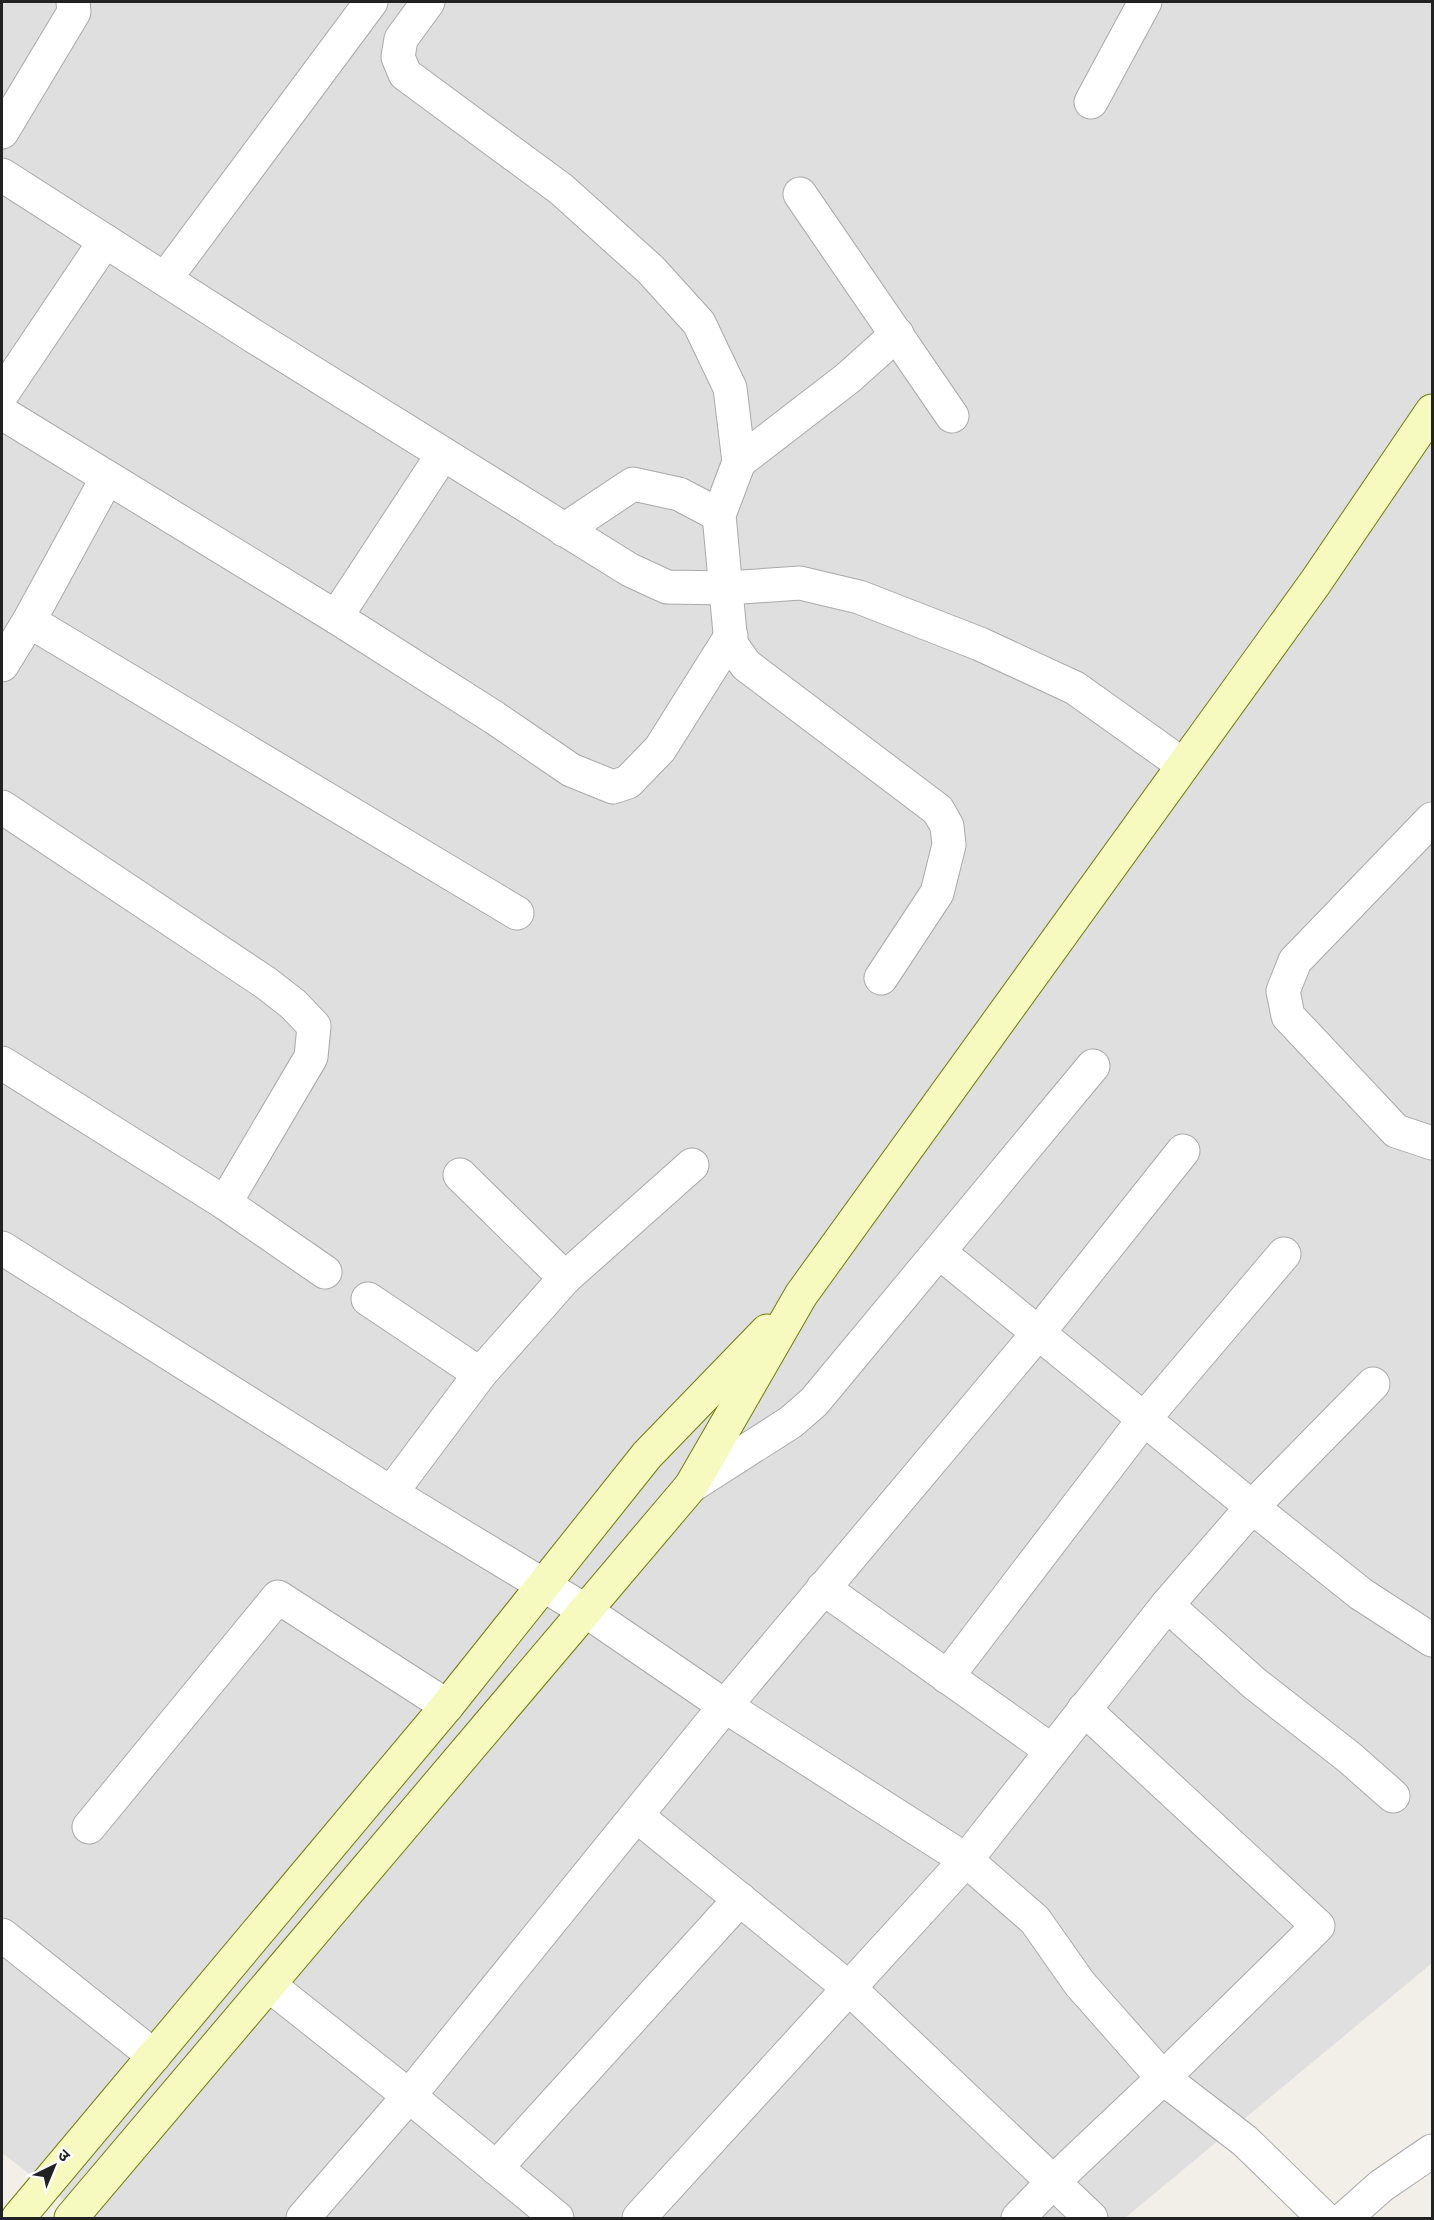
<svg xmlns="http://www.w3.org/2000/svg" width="1434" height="2220" font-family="'Work Sans','Noto Sans Devanagari',sans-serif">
<rect width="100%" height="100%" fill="#f2efe9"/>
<path fill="#e0dfdf" d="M2,2H1432V1963L1125,2218H87L2,2153Z"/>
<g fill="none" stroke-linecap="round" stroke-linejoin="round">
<g stroke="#a9a9a9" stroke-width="35">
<g id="street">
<path d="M428,2L401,39L398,57L405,74L561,189L651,270L699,323L730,388L739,462L719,515L731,644L746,665L938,810L947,826L949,845L937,893L881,978"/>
<path d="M1091,102L1145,2"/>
<path d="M2,132L74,12L73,2"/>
<path d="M2,175L255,337L630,570L667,587L727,588L800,583L859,597L980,644L1075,688L1183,765"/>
<path d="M800,194L952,416"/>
<path d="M165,279L371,2"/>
<path d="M2,394L105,241"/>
<path d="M2,413L336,617L495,718L571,770L613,787L628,782L660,749L731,636"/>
<path d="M739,462L848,378L897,334"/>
<path d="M564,530L633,484L679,494L719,515"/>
<path d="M336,617L443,454"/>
<path d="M29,621L517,913"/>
<path d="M2,665L29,621L107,478"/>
<path d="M2,807L266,983L293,1004L314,1026L311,1057L225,1203"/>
<path d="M1432,819L1295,961L1283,991L1288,1016L1396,1131L1432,1143"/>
<path d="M2,1063L225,1203L325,1272"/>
<path d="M460,1175L565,1278"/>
<path d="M2,1248L391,1493L586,1611L725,1706L966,1860L1035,1920L1080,1984L1163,2078L1245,2141L1324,2218"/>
<path d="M939,1252L1252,1507L1361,1594L1432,1640"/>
<path d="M368,1299L480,1374"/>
<path d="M691,1486L791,1422L814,1402L1093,1066"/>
<path d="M391,1493L480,1374L565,1278L692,1165"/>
<path d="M823,1588L1052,1751"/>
<path d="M1167,1605L1254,1683L1350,1758L1393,1796"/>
<path d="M947,1677L1144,1419L1284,1254"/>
<path d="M637,1816L849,1988L1091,2218"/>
<path d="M89,1827L278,1597L447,1706"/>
<path d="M2,1935L154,2056"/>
<path d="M269,1985L409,2096L557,2218"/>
<path d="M496,2168L740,1899"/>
<path d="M303,2218L409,2096L725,1706L1039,1332L1183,1151"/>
<path d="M639,2218L966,1860L1167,1605L1252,1507L1373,1384"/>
<path d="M1018,2218L1053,2182L1163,2078L1318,1926L1084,1709"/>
<path d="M1345,2218L1381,2186L1432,2151"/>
</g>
</g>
<g stroke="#707d05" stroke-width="35">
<g id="secondary">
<path d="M18,2218L447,1706L647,1455L767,1331"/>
<path d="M71,2218L691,1486L801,1295L1315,583L1432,411"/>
</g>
</g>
<use href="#street" stroke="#fff" stroke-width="33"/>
<use href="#secondary" stroke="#f7fabf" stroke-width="33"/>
</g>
<rect width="1434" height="2220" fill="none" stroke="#222222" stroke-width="6"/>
<g transform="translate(54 2166) rotate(43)" stroke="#ffffff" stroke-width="4.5" paint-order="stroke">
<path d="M0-4.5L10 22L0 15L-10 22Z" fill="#222222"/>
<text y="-9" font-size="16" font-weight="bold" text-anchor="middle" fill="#222222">उ</text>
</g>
</svg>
